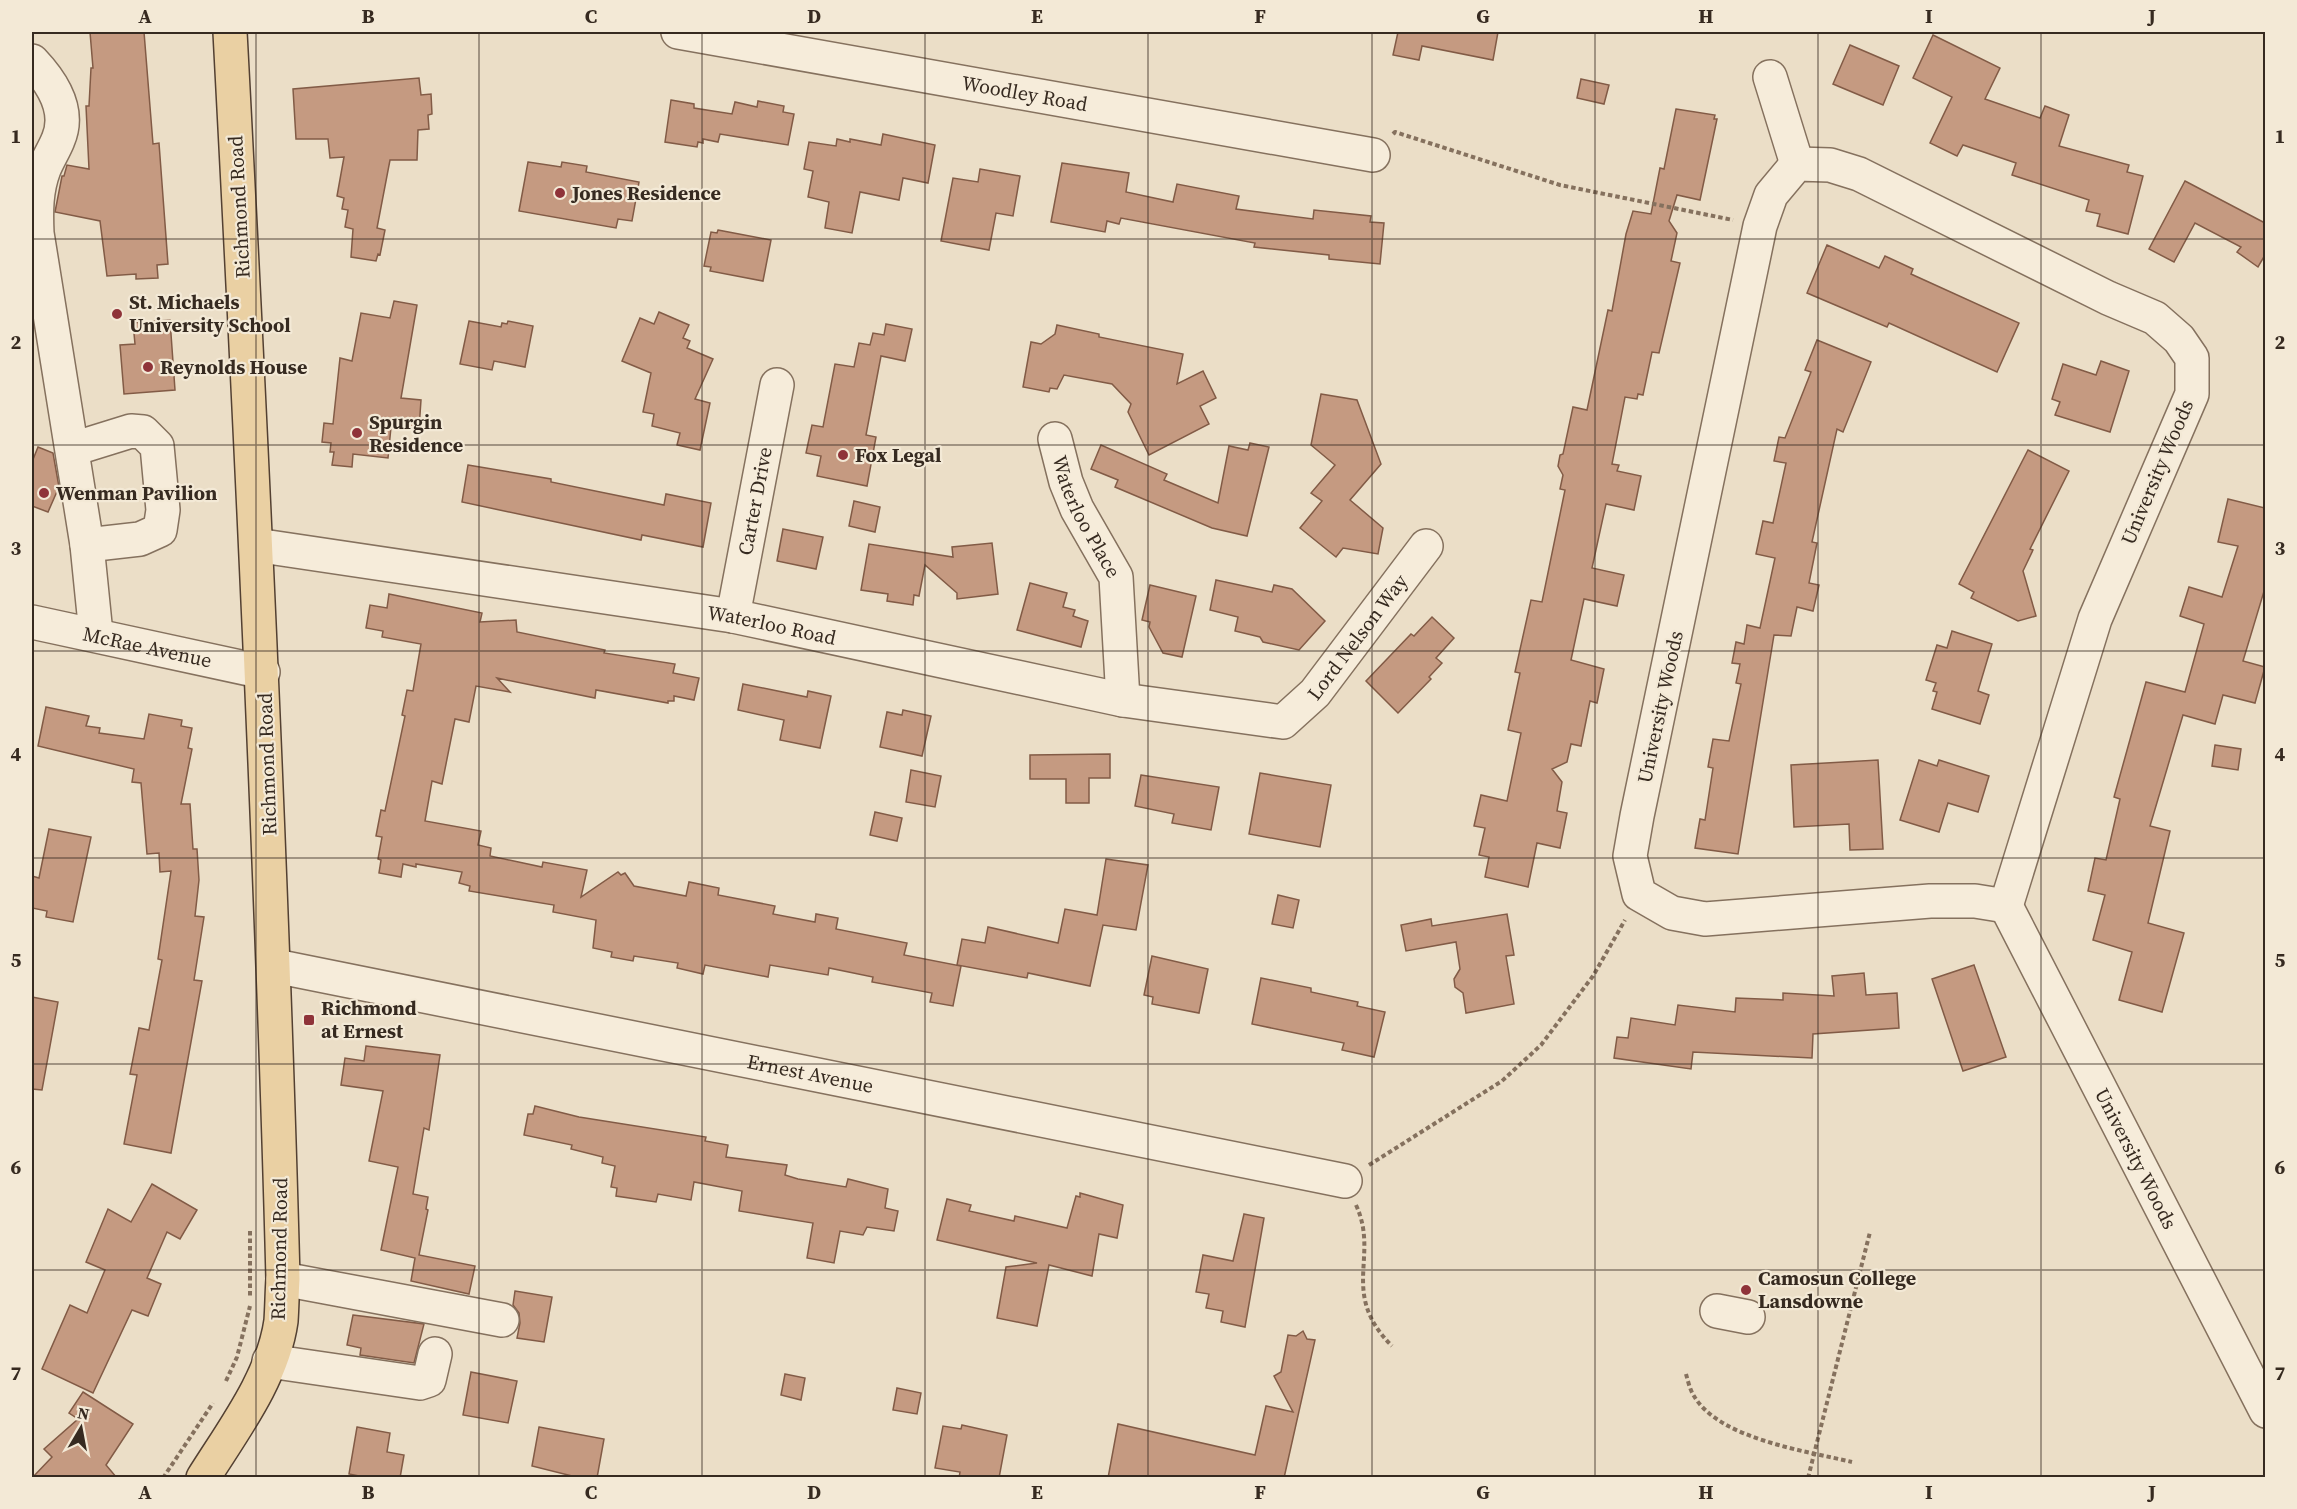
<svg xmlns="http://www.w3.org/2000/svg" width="2297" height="1509" font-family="'Source Serif 4',serif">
<rect width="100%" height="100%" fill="#ebdec7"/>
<g fill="#c59a81" stroke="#825b46" stroke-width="1.5">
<path d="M90,32H144L153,144L159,143L168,264L157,265L158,278L136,279V274L107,276L100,221L55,212L62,176H64L67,165L89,169L86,106H89L91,68H93Z"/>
<path d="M1398,32H1498L1493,60L1422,46L1419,60L1393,55Z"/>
<path d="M1933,35L2000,68L1985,99L2040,118L2045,106L2069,115L2059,146L2129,165L2127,172L2143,176L2128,234L2097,226L2100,214L2086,211L2089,200L2012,175L2016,163L1963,145L1957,156L1930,143L1952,97L1913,78Z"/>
<path d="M1850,45L1899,66L1883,105L1833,84Z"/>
<path d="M419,78L421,95L431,94L432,114L428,115L429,129L418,130L417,160H390L377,228L385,230L380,255L378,254L376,261L351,257L353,229L345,227L348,210L342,209L344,198L337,196L344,157L330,158L328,139H296L293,89Z"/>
<path d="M1581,79L1609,85L1604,104L1577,98Z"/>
<path d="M671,100L694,104V108L732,114L735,102L757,107L758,101L784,106L783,112L794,114L788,145L720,134L718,142L703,139V143L698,142L697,147L665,142Z"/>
<path d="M1676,109L1715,115L1714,119H1717L1700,200L1677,195L1669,221L1677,233L1671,261L1680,263L1659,353L1652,352L1643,395L1638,394L1637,399L1625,397L1612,464L1619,465L1617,471L1641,476L1634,510L1606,504L1592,568L1624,575L1617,606L1584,599L1571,660L1604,669L1597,703L1590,701L1581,746L1571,744L1567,762L1552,769L1562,782L1557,811L1567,813L1560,848L1537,843L1528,887L1485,877L1489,857L1479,855L1485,828L1474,826L1481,795L1507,801L1521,733L1508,730L1520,673L1515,672L1531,600L1542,602L1565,490L1560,489L1563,475L1558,466L1560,455L1563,454L1573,407L1587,410L1608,310L1612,311L1626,234L1633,211L1651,214L1660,168L1664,169Z"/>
<path d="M883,134L935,145L928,183L903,178L899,200L860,192L852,233L825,228L829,202L808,197L813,171L804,169L809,142L836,146L837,139L850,142V139L881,145Z"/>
<path d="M528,162L561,167L562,162L587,166L586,172L639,182L632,221L618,219L616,228L519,211Z"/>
<path d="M1062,163L1129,173L1126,192L1173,202L1177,184L1239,196L1236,209L1313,219L1314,210L1371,216L1370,222L1384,223L1380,264L1329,259V255L1254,247L1255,243L1121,218L1119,224L1107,221L1105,232L1051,222Z"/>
<path d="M980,169L1020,176L1013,216L996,213L989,250L941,241L953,178L978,182Z"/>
<path d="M2185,181L2265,223V255L2258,267L2237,252L2241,247L2195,223L2174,262L2149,249Z"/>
<path d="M718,230L771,240L763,281L710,271L711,267L704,266L711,232L717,233Z"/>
<path d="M1827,245L1879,268L1885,256L1913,269L1911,274L2019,323L1997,372L1889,323L1887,327L1807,293Z"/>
<path d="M394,301L417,305L401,398L421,400L419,429L391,427L388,458L353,454L352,467L332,465L334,452H330L331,443L322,442L324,423L333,424L340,358L352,361L361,313L390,318Z"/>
<path d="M659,312L689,325L683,338L690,341L687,348L713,359L695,399L710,403L700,450L677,445L680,433L652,426L654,414L643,412L651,373L622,361L640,318L654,324Z"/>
<path d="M170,320L175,390L124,394L120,345L135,344L133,323Z"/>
<path d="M469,321L501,327L502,323L507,324L508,321L533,326L525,367L494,361L492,370L460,364Z"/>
<path d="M886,324L912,329L905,361L881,356L866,435L876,437L867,486L817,476L821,456L806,453L812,425L823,427L835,364L854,367L859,343L870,345L873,333L884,335Z"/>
<path d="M1057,325L1099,334V337L1183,354L1177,384L1203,371L1216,398L1200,406L1209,424L1149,455L1128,412L1131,404L1112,384L1064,375L1057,389L1050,388L1049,392L1023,387L1031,342L1041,344L1055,334Z"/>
<path d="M1817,340L1871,362L1843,432L1837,429L1812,542L1817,543L1809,583L1819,585L1813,611L1797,607L1791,636L1774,635L1738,854L1695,848L1700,819L1705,820L1713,768L1708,767L1713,739L1729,741L1741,684L1736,683L1740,664L1732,663L1736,642L1744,644L1747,625L1760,628L1775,558L1756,554L1763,521L1773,523L1786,463L1774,461L1779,437L1785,438L1811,372L1805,370Z"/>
<path d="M2101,361L2129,371L2110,432L2055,415L2060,402L2052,399L2063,364L2096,375Z"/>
<path d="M1321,394L1357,400L1381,464L1350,500L1383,528L1378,554L1343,548L1336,557L1300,528L1322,501L1311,493L1335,465L1311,445Z"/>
<path d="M1250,443L1269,447L1247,536L1212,528L1115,487L1118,480L1091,469L1101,445L1167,474L1164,480L1218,503L1229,446L1248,450Z"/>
<path d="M38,447L53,453L59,487L48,512L32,506V462Z"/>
<path d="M2028,450L2069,471L2030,549L2033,550L2023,571L2036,616L2018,621L1971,598L1974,592L1959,584Z"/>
<path d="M468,465L551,479V482L664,505L666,494L711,503L703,547L642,535L641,540L462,502Z"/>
<path d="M2228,499L2265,508V588L2243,661L2265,667L2255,703L2223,695L2215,724L2183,715L2150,826L2170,831L2148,923L2184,933L2162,1012L2119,1000L2132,952L2093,940L2105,895L2088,891L2095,858L2106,860L2120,799L2114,797L2146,682L2185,692L2204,624L2180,616L2189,587L2222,597L2238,546L2218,542Z"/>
<path d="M854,501L880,507L875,532L849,526Z"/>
<path d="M783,529L823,537L816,569L777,561Z"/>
<path d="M992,543L998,594L957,599V593L925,565L919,596L914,595L913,605L887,601L888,594L861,590L869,544L953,557L952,547Z"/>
<path d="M1216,580L1272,592L1274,585L1292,589L1325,621L1299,650L1263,642L1260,637L1235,631L1238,617L1210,610Z"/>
<path d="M1030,583L1067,593L1063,607L1075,610L1073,616L1088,621L1081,647L1017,630Z"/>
<path d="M1150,585L1196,596L1182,657L1163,653L1149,627L1150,622L1142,620Z"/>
<path d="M389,594L482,613L480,622L516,620L517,632L605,650L604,653L675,664L673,673L699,678L694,700L674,696V701H668V703L596,690L595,698L497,678L510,692L476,686L469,722L455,719L442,784L432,781L425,821L481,831L478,845L491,848L490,856L542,867L543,862L587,870L581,897L618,872L621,875L625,873L634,886L686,896L689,882L719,888L718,895L775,906L773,914L815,922L816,914L838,918L836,929L907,943L904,955L961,966L953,1006L930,1002L932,993L872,982L873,977L829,968L828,975L770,965L768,977L705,965L703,974L677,968L678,963L634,956L633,961L611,957L612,952L593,948L596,920L553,912L554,905L469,891L470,886L459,883L462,872L416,864V867L403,864L401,877L379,873L381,860L378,859L382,837L376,836L381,810L385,811L405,716L402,715L407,690L413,691L421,644L382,637L383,631L366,628L370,605L387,608Z"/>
<path d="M1432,617L1454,638L1436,658L1442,663L1429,677L1431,679L1398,713L1366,681L1411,634L1414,636Z"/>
<path d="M1952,631L1992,644L1978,691L1989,695L1980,724L1932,709L1937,692L1933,691L1936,683L1926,680L1937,645L1947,648Z"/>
<path d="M743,684L807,697L808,691L831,696L820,748L780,740L784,720L738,710Z"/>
<path d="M46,707L89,716L86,726L100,728L99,733L144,739L149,714L182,720L181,726L192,728L188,748L192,749L181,804H190L193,849H197L199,880L195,916L204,917L194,980L202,981L171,1153L124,1144L137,1075L130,1074L139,1028L149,1030L162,960L158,959L171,871L160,872L159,853L147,854L141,783L132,782L134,769L38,746Z"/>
<path d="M903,710L931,716L922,756L880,747L887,712L902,715Z"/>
<path d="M2215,745L2241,749L2238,770L2212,766Z"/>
<path d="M1110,754V778H1089V803H1066V779H1030V755Z"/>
<path d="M1878,760L1883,849L1850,850L1849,824L1794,827L1791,765Z"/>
<path d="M1919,760L1937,766L1939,760L1989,776L1978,812L1948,803L1939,832L1900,820Z"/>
<path d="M911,770L941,776L935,807L906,802Z"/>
<path d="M1260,773L1331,785L1320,847L1249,834Z"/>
<path d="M1141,775L1219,787L1211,830L1172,823L1174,814L1135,806Z"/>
<path d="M875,812L902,818L897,841L870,835Z"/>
<path d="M49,829L91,837L73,922L46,917L47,911L32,908V876L39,878Z"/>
<path d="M1106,859L1148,865L1136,930L1103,925L1090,986L1028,973L1027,978L957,965L962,939L985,943L988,927L1058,943L1065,909L1097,915Z"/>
<path d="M1278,895L1299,900L1293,928L1272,924Z"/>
<path d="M1507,914L1514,955L1506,956L1514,1004L1466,1013L1463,993L1455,987L1454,979L1460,969L1456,942L1406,951L1401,925L1431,919L1432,926Z"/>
<path d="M1152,956L1208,969L1199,1013L1152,1004L1153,997L1144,995Z"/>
<path d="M1974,965L2006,1057L1963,1071L1932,979Z"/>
<path d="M1864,973L1866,995L1897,993L1899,1028L1813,1034L1812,1058L1693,1052L1691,1069L1614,1058L1617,1037L1628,1038L1631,1018L1675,1025L1678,1005L1735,1012L1736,998L1783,1000V993L1834,996L1832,976Z"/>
<path d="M1261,978L1311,988V992L1358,1002L1357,1006L1385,1012L1374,1057L1342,1050L1344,1043L1252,1024Z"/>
<path d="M32,997L58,1002L42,1090L32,1089Z"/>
<path d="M366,1046L440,1055L429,1130L424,1128L413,1194L428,1197L426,1209L428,1210L419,1255L475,1266L469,1294L411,1281L415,1258L381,1250L398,1167L369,1161L383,1091L341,1085L345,1058L364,1061Z"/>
<path d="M535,1106L579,1117L706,1137L705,1141L728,1145L726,1157L787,1165L785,1175L798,1179L846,1187L848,1179L888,1189L885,1208L898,1211L894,1231L867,1227L863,1235L840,1231L834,1263L807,1258L813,1223L739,1211L742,1191L694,1182L691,1200L658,1194L656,1202L616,1196L617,1188L611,1187L615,1166L602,1163L603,1157L571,1149L572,1145L524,1135L528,1114H533Z"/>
<path d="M152,1184L197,1210L180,1239L167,1232L147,1278L161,1284L148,1316L132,1310L93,1393L42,1369L70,1305L87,1313L105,1270L86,1262L108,1209L131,1222Z"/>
<path d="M1080,1193L1123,1205L1117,1238L1099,1234L1092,1276L1049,1265L1037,1326L997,1318L1006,1267L1037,1263L937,1240L947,1199L971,1205L969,1211L1014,1221L1015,1216L1067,1228L1076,1196L1080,1197Z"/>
<path d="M1244,1214L1264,1218L1245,1327L1221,1322L1223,1311L1206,1308L1209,1294L1196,1292L1203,1255L1233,1261Z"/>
<path d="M515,1291L552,1297L544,1342L517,1338L520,1323L519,1313L513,1305Z"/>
<path d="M353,1315L424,1324L414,1363L360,1355L361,1348L347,1345Z"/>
<path d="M1303,1331L1307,1339L1315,1340L1284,1478H1108L1118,1424L1255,1455L1266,1406L1293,1412L1274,1376L1281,1372L1288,1335L1296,1336Z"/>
<path d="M471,1372L517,1381L508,1423L463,1415Z"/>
<path d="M785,1374L805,1378L801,1400L781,1395Z"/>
<path d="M897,1388L921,1393L917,1414L893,1410Z"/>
<path d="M83,1392L133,1424L106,1465L117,1478H32L52,1457L44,1449L78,1419L69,1413Z"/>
<path d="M962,1425L1007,1435L999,1478H959L960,1472L935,1468L943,1426L961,1429Z"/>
<path d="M357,1427L390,1433L387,1452L404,1455L400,1478H369L349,1474Z"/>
<path d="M539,1427L604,1439L597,1478H580L532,1466Z"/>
</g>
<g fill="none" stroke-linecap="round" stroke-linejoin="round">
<g stroke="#85715e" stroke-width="36">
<g id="minor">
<path id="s1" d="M678,32L1373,155"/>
<path d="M32,61C52,82 71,110 58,140C54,150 48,159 44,169C36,190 36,211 37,233L87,545L96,634"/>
<path d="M1770,77L1797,164"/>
<path d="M1797,164L1830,165L1859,174L2108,298L2155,318L2179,339L2192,358V394L2095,619L2006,906L1975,901H1930L1705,919L1672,913L1639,894L1630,856L1637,816L1760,226L1771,195Z"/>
<path id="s2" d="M1055,439L1066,482L1077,509L1116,577L1123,700"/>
<path d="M73,449L131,431L143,432L157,446L163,510L160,530L140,539L87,545"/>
<path id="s3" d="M256,545L733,616L1123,700L1283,722L1315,693L1426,546"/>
<path id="s4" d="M733,616L777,385"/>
<path id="s5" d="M32,622L263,672"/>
<path id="s6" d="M2006,906L2266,1411"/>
<path id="s7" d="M275,966L1345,1181"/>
<path d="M283,1279L502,1320"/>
<path d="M1717,1311L1748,1317"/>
<path d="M269,1361L420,1383L429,1380L435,1354"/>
</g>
</g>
<g stroke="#534032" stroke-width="36">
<path id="major" d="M203,1478C233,1430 273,1378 281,1321C282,1307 282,1293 283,1279C272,863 252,447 230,32"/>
</g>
<g stroke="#85715e" stroke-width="4" stroke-dasharray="4.5 3" stroke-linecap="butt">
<path d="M1393,134L1395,132L1560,185L1733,220"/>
<path d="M1369,1165L1502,1081L1541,1045L1593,976L1625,920"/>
<path d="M1356,1205C1380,1257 1339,1293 1392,1346"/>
<path d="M250,1231V1298"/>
<path d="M1686,1374C1688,1381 1690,1390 1694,1396C1719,1439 1806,1451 1852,1462"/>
<path d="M226,1381L237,1357L250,1306"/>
<path d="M163,1478L213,1403"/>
<path d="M1808,1478L1870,1232"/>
</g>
<use href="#minor" stroke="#f6ecda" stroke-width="33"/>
<use href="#major" stroke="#ead0a3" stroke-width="33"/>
</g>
<path fill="none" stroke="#362a20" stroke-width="1.5" stroke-opacity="0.55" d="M256,32V1478M479,32V1478M702,32V1478M925,32V1478M1148,32V1478M1372,32V1478M1595,32V1478M1818,32V1478M2041,32V1478M32,239H2266M32,445H2266M32,651H2266M32,858H2266M32,1064H2266M32,1270H2266"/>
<g fill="#8f3339" stroke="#f3e9d6" stroke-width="2">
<circle cx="560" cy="193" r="6"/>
<circle cx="117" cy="314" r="6"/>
<circle cx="148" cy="367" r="6"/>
<circle cx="357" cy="433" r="6"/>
<circle cx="843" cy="455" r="6"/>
<circle cx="44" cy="493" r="6"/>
<rect x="303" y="1014" width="12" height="12" rx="3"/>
<circle cx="1746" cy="1290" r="6"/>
</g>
<g text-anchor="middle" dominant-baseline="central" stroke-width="4.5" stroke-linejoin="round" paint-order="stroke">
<g font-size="20" fill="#362a20" stroke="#f3e9d6">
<text stroke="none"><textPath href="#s1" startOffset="352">Woodley Road</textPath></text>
<text transform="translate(239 207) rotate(-93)">Richmond Road</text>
<text transform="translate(2157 472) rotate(-67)">University Woods</text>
<text stroke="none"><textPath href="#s4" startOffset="117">Carter Drive</textPath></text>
<text stroke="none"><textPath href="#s2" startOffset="84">Waterloo Place</textPath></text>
<text stroke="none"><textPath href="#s3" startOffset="522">Waterloo Road</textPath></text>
<text stroke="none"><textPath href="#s3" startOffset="1156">Lord Nelson Way</textPath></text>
<text stroke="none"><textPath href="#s5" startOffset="118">McRae Avenue</textPath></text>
<text transform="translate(1660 707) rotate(-78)">University Woods</text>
<text transform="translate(267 764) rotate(-92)">Richmond Road</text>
<text stroke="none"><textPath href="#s7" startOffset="546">Ernest Avenue</textPath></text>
<text stroke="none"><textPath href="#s6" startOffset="284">University Woods</textPath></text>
<text transform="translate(279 1249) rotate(-89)">Richmond Road</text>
</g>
<g font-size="20" font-weight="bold" fill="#362a20" stroke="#f3e9d6" text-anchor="start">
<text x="572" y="193">Jones Residence</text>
<text x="129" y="302">St. Michaels<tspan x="129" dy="23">University School</tspan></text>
<text x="160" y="367">Reynolds House</text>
<text x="369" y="422">Spurgin<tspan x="369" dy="23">Residence</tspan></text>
<text x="855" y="455">Fox Legal</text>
<text x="56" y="493">Wenman Pavilion</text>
<text x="321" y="1008">Richmond<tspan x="321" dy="23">at Ernest</tspan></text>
<text x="1758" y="1278">Camosun College<tspan x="1758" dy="23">Lansdowne</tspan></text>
</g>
</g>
<rect width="2297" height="1509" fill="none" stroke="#f3e9d6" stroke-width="66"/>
<g transform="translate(81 1428) rotate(10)" stroke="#f3e9d6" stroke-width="4.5" paint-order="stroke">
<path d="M0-4.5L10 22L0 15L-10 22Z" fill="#362a20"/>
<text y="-9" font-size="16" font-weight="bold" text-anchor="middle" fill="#362a20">N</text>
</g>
<rect x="33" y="33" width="2231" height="1443" fill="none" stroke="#362a20" stroke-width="2"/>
<g font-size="20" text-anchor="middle" font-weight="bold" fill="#362a20">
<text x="145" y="23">A</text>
<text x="368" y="23">B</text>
<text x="591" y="23">C</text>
<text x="814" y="23">D</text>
<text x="1037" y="23">E</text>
<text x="1260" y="23">F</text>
<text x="1483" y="23">G</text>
<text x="1706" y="23">H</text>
<text x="1929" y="23">I</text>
<text x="2152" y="23">J</text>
<text x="16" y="143">1</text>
<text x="2280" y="143">1</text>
<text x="16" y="349">2</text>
<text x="2280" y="349">2</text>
<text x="16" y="555">3</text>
<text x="2280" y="555">3</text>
<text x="16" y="761">4</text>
<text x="2280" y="761">4</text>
<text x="16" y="967">5</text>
<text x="2280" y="967">5</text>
<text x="16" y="1174">6</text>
<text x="2280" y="1174">6</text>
<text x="16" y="1380">7</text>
<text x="2280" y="1380">7</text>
<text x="145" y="1499">A</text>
<text x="368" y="1499">B</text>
<text x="591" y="1499">C</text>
<text x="814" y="1499">D</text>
<text x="1037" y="1499">E</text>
<text x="1260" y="1499">F</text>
<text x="1483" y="1499">G</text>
<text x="1706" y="1499">H</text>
<text x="1929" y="1499">I</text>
<text x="2152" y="1499">J</text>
</g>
</svg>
